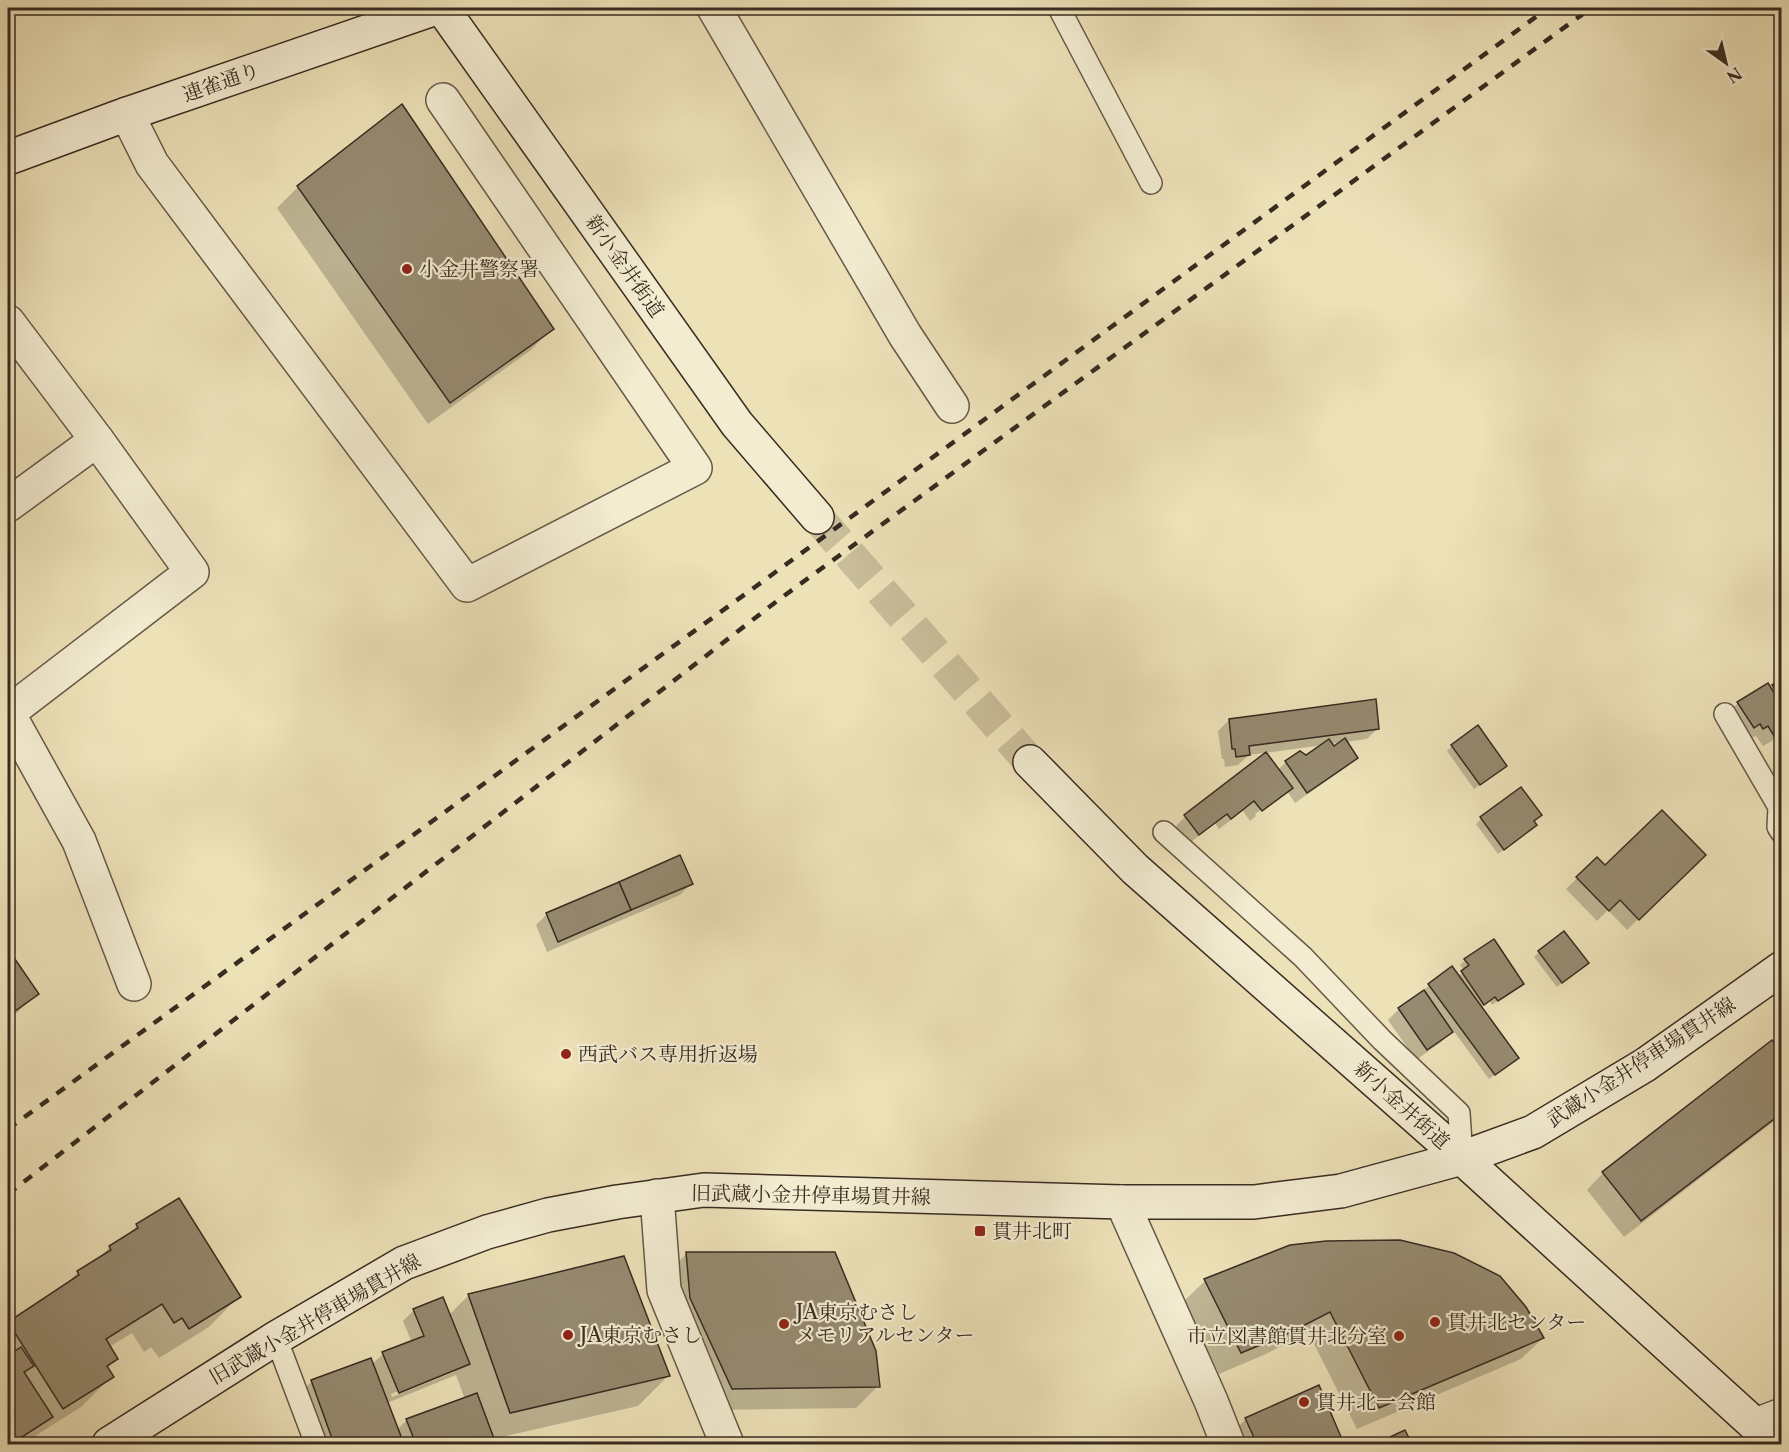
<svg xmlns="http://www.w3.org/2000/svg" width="1789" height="1452" font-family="'Libre Caslon Text','Noto Serif JP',serif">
<rect width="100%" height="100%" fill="#ede1b8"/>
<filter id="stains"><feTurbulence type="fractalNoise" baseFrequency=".00333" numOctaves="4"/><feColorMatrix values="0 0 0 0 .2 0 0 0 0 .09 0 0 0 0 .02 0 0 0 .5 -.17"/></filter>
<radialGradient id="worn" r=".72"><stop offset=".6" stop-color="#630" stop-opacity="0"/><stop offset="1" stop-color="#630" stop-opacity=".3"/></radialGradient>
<g fill="#0003" fill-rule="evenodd">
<path d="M298,187L552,328L531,350L428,424L277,208Z"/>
<path d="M1782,404V419L1775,410Z"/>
<path d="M1782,680V735L1763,746L1756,736L1751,738L1749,734L1742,738L1727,714L1738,703L1770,689Z"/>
<path d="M1229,720L1378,728L1367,739L1346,742L1356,757L1345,768L1295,803L1287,791L1255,814L1256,816L1250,821L1243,811L1219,829L1215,823L1187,845L1174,828L1185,817L1266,755L1278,770L1286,762L1306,757L1324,745L1249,755L1238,765L1225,767L1224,759H1222L1218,731ZM1342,742L1333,748L1331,744Z"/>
<path d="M1452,746L1505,766L1474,789L1447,751Z"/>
<path d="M1782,765V784L1774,772Z"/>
<path d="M1540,815L1533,822L1535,825L1530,830L1498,854L1476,824L1481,819Z"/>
<path d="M1704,855L1627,930L1608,910L1597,921L1566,889L1597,859L1605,867Z"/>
<path d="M691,884L680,895L547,952L536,925L547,914Z"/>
<path d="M8,952L37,994L8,1021Z"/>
<path d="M1539,952L1582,968L1557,987L1534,957Z"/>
<path d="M1465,960L1522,983L1492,1005L1490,1001L1481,1007L1518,1058L1489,1079L1453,1030L1440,1043L1416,1060L1388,1020L1399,1009L1452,968L1458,976L1465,971L1460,965Z"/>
<path d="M1782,1055V1115L1624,1237L1587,1190L1603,1173Z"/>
<path d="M137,1226L239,1296L209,1327L159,1358L151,1347L144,1352L132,1333L109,1347L116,1359L107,1368L112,1376L81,1407L32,1438L31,1436L17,1444H8V1324L64,1286L78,1272L96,1261L110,1247L125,1237Z"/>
<path d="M1290,1246L1543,1338L1521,1359L1357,1429L1308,1332L1266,1354L1219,1374L1183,1302L1205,1281Z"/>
<path d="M687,1253L878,1386L856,1408L710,1410L665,1275Z"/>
<path d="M469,1295L668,1376L638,1406L492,1439L494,1444H312L295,1398L312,1381L372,1364L383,1354L412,1343L403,1321L414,1310L449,1315ZM454,1369V1372L392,1397L391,1394ZM456,1375L465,1399L407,1420L397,1430L387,1403Z"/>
<path d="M1246,1419L1342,1443L1241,1444L1235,1430Z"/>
</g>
<g fill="#968a70" stroke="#382b21" stroke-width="1.5">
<path d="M402,104L554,329L450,403L297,186Z"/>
<path d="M1782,679V699L1772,685Z"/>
<path d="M1768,683L1782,705V732L1774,736L1768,726L1763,729L1760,724L1754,728L1737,702Z"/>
<path d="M1376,699L1379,729L1249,746L1250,755L1236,757L1235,749H1232L1229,719Z"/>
<path d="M1478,725L1507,766L1480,785L1451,745Z"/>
<path d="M1345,738L1358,758L1307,793L1285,761L1300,751L1306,755L1329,739L1334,746Z"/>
<path d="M1266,752L1293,788L1262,811L1254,801L1231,819L1227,814L1199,835L1184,815Z"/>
<path d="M1521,787L1542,815L1534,821L1537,825L1504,850L1480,817Z"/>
<path d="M1662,810L1706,855L1639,920L1620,900L1609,911L1576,877L1597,857L1605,865Z"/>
<path d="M680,855L693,884L631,910L619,882Z"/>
<path d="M619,882L631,910L558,942L546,913Z"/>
<path d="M1564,931L1589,963L1562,983L1538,951Z"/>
<path d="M1494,939L1524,984L1498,1001L1495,997L1484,1005L1461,971L1469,965L1464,959Z"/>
<path d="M8,949L39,994L8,1016Z"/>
<path d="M1452,966L1519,1058L1495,1075L1428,984Z"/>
<path d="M1424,990L1453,1032L1427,1050L1398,1008Z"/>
<path d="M1772,1040L1782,1052V1113L1641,1221L1602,1172Z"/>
<path d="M179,1198L241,1297L189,1329L182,1318L174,1323L162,1304L106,1339L118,1359L107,1366L114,1377L63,1409L8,1322L79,1275L77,1271L111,1250L109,1246L138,1228L136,1224Z"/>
<path d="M1400,1240L1454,1253L1500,1276L1526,1307L1544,1338L1379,1408L1330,1312L1289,1333L1241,1353L1204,1279L1290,1245L1326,1241Z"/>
<path d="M686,1252H835L876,1351L880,1387L732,1389L690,1298Z"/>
<path d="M624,1256L670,1376L510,1413L468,1294Z"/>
<path d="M443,1297L470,1364L399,1393L382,1352L424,1336L413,1309Z"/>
<path d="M21,1347L34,1366L24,1372L53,1417L11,1444H8V1356Z"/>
<path d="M371,1358L404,1444H334L311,1380Z"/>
<path d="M1319,1385L1344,1444H1257L1245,1418Z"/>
<path d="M477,1393L496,1444H416L406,1419Z"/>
<path d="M1405,1430L1412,1444H1375Z"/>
</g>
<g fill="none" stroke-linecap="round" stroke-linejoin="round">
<path stroke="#c9bd9a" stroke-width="33" stroke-dasharray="33 16" stroke-linecap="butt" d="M817,517L1030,762"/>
<g stroke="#655847" stroke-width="24">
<g id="lane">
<path d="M1059,8L1151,183"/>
<path d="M1725,714L1779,807L1778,827L1782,833"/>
<path d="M1164,832L1303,957L1382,1040L1459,1113L1462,1158"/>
<path d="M276,1338L316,1444"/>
</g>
</g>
<g stroke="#655847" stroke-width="36">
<g id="street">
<path d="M714,8L905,335L952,406"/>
<path d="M127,114L152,164L467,585L695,468L443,100"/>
<path d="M8,322L97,440L192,572L8,713"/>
<path d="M8,505L97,440"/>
<path d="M8,713L79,841L134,984"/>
<path d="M657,1196L664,1290L727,1444"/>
<path d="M1122,1202L1211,1401L1228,1444"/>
<path d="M1756,1425L1782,1415"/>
</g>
</g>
<g stroke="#382b21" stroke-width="36">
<g id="secondary">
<path d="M442,8L737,424L817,517"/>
<path d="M8,158L127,114L436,8"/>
<path d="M1030,762L1135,869L1462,1158L1776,1444"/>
<path d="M109,1444L276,1338L404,1263L487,1232L548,1215L617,1202L704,1190L1122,1202H1254L1341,1191L1462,1158L1533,1132L1645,1065L1782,968"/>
</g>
</g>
<use href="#lane" stroke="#f3ecd1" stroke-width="21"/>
<use href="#street" stroke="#f3ecd1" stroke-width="33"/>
<use href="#secondary" stroke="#f3ecd1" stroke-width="33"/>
<g stroke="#382b21" stroke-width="4.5" stroke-dasharray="10 10" stroke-linecap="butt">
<path d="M8,1129L766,579L1548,8"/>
<path d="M8,1194L781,598L1591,8"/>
</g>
</g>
<g fill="#8f2418" stroke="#f3ecd1" stroke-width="2">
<circle cx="407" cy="269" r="6"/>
<circle cx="566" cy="1054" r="6"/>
<rect x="974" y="1225" width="12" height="12" rx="3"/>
<circle cx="1435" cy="1322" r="6"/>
<circle cx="784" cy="1324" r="6"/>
<circle cx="568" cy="1335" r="6"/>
<circle cx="1399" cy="1336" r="6"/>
<circle cx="1304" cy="1402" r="6"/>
</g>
<g text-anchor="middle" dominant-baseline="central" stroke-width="4.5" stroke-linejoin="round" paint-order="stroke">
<g font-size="20" fill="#382b21" stroke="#f3ecd1">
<text transform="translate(221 82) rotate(-19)">連雀通り</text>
<text transform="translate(625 266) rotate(55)">新小金井街道</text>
<text transform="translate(1641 1062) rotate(-33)">武蔵小金井停車場貫井線</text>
<text transform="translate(1402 1105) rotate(42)">新小金井街道</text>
<text transform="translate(811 1195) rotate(1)">旧武蔵小金井停車場貫井線</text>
<text transform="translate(315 1319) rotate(-30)">旧武蔵小金井停車場貫井線</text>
</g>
<g font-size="20" fill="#382b21" stroke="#f3ecd1" text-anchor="start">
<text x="419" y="269">小金井警察署</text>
<text x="578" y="1054">西武バス専用折返場</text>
<text x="992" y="1231">貫井北町</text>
<text x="796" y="1312">JA東京むさし<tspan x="796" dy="23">メモリアルセンター</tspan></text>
<text x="1447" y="1322">貫井北センター</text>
<text x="580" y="1335">JA東京むさし</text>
<text x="1387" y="1336" text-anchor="end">市立図書館貫井北分室</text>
<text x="1316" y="1402">貫井北一会館</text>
</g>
</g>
<rect width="1789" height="1452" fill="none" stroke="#ede1b8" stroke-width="30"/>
<rect x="9" y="9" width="1771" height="1434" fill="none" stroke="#382b21" stroke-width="3"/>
<rect x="15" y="15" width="1759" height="1422" fill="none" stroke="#382b21" stroke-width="1.5"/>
<g transform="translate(1726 63) rotate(146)" stroke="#f3ecd1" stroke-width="4.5" paint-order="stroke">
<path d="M0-4.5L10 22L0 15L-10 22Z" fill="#382b21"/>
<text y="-9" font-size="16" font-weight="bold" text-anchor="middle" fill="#382b21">N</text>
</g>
<rect width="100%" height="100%" filter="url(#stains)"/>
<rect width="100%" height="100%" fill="url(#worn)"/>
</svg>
